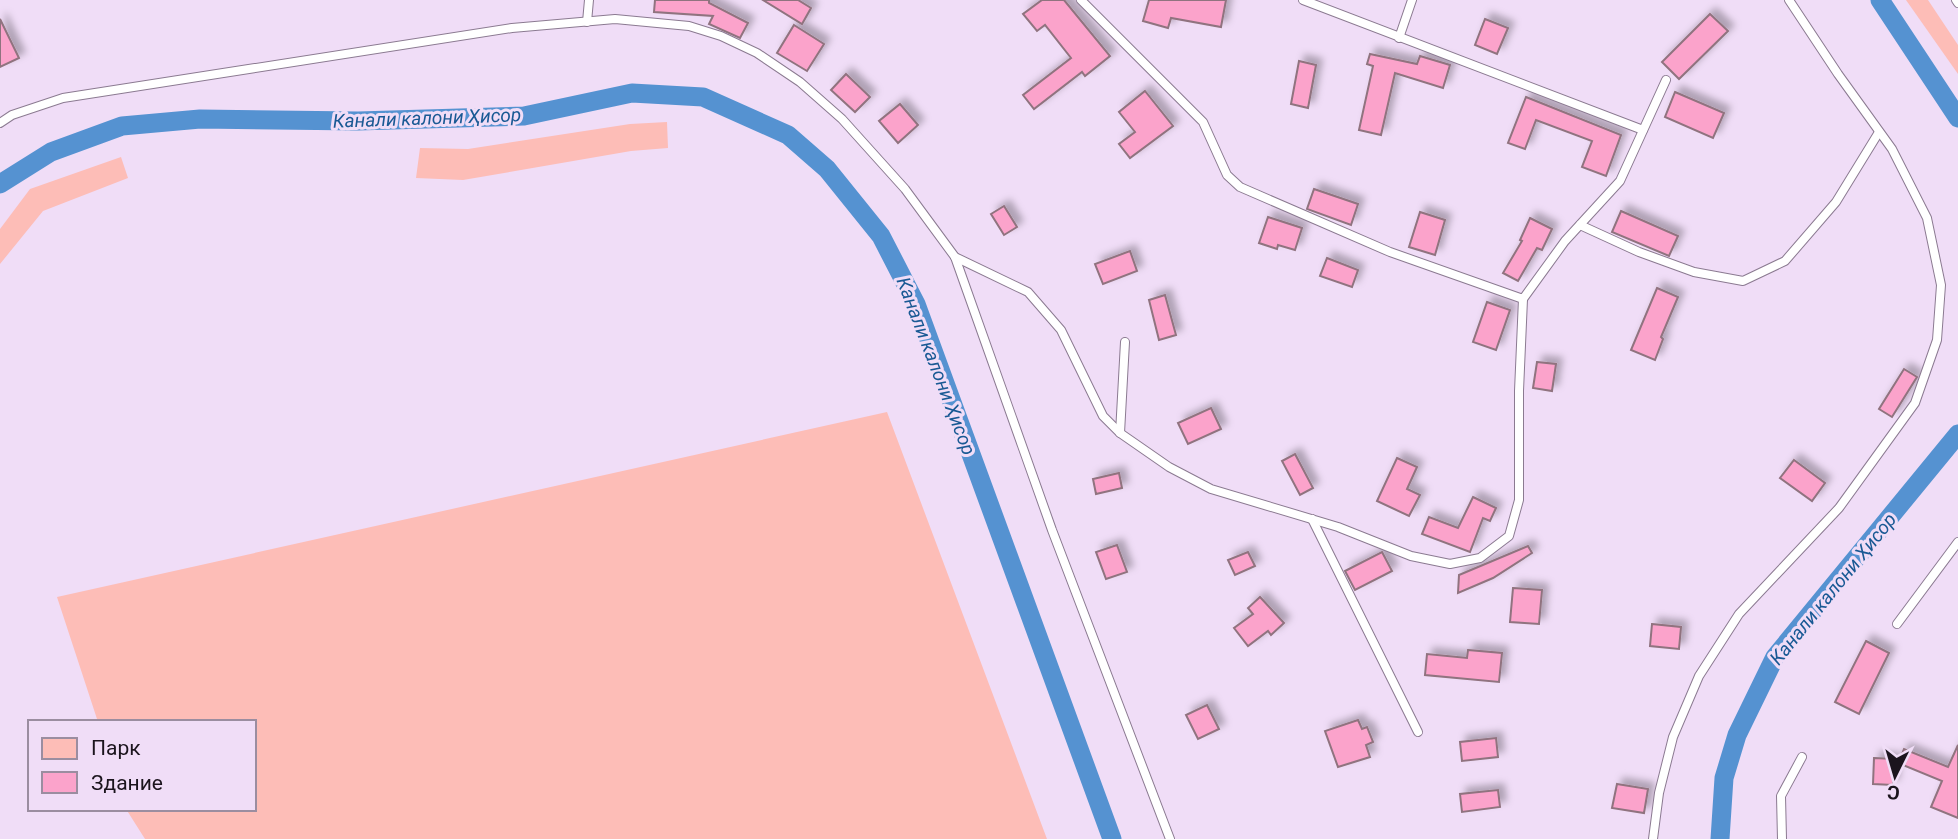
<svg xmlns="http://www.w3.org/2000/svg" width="1958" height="839" font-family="Roboto,sans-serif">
<defs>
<filter id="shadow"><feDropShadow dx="6" dy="-6" stdDeviation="3.5" flood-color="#0004"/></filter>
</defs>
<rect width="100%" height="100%" fill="#f0ddf7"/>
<g fill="#fdbdb7">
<path d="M1906,0H1928L1958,45V74Z"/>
<path d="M667,122L668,148L631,151L463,180L416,178L420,148L468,149L630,124Z"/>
<path d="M121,157L128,178L43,211L0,264V229L30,189Z"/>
<path d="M887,412L1047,839H145L126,809H254V722H98L57,597Z"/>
</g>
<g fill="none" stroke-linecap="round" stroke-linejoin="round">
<g stroke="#5592d1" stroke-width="19">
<path d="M1880,0L1958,118"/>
<path d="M0,184L51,152L122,126L200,119L358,121L524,116L632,93L703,97L788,135L827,169L881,236L916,304L1112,839"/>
<path d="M1720,839L1724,778L1737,735L1775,657L1958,434"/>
</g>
</g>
<g fill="#fba3cb" stroke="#90737f" stroke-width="2" filter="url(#shadow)">
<path d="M655,0H709V3L748,23L740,38L709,24L713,16L654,12Z"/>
<path d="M763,0H798L811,8L802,24Z"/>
<path d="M1042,0H1064L1110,56L1085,76L1082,72L1034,109L1023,95L1071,58L1045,25L1037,31L1023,14Z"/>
<path d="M1149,0H1226L1221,27L1171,18L1168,28L1143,21Z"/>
<path d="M1710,14L1728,31L1679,79L1662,62Z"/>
<path d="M0,19L19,58L0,67Z"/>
<path d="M1485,19L1508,28L1497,54L1475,45Z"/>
<path d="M794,25L824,44L807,71L777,53Z"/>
<path d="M1370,54L1417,64L1420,56L1450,65L1443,88L1395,73L1381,135L1359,130L1373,66L1367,64Z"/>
<path d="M1299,61L1316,65L1308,108L1291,104Z"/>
<path d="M846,74L870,97L855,112L831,90Z"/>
<path d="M1145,91L1173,126L1130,158L1119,144L1135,132L1119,112Z"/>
<path d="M1675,92L1724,113L1713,138L1665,117Z"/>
<path d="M1526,97L1621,135L1606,176L1582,167L1592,141L1536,120L1525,149L1508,143Z"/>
<path d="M900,104L918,125L898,143L879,121Z"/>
<path d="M1314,189L1358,204L1351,225L1307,209Z"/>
<path d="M1004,206L1017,227L1004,235L991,214Z"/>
<path d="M1621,211L1678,236L1669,256L1612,232Z"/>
<path d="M1420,212L1445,220L1435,255L1409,247Z"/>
<path d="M1268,217L1302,228L1295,250L1278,245L1277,249L1259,243Z"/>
<path d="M1530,218L1552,229L1542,250L1537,248L1518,281L1503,273L1522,241L1520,240Z"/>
<path d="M1130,251L1137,271L1103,284L1095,264Z"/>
<path d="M1327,258L1358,270L1352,287L1320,276Z"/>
<path d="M1657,288L1678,297L1661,337L1663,339L1655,360L1631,350Z"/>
<path d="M1165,295L1176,335L1159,340L1149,300Z"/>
<path d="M1487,302L1510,310L1496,350L1473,342Z"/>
<path d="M1537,362L1556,364L1552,391L1533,388Z"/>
<path d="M1904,369L1917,377L1892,417L1879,409Z"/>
<path d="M1211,408L1221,429L1188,444L1178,423Z"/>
<path d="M1295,454L1313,488L1300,495L1282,461Z"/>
<path d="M1397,458L1417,467L1407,489L1420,495L1409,516L1377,501Z"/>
<path d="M1794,460L1825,483L1812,501L1780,478Z"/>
<path d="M1119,473L1122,488L1096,494L1093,479Z"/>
<path d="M1473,497L1496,508L1490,521L1483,518L1470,552L1422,534L1429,517L1458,528Z"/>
<path d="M1117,545L1127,572L1106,579L1096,552Z"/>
<path d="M1528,546L1532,553L1493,578L1458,593L1459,575Z"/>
<path d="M1248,552L1255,566L1235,575L1228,560Z"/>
<path d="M1382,552L1392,571L1355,590L1345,571Z"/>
<path d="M1513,588L1542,590L1539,624L1510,622Z"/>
<path d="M1260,597L1284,623L1271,635L1268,631L1248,646L1234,628L1253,614L1248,608Z"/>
<path d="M1652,624L1681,627L1679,649L1650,646Z"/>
<path d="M1866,641L1889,653L1859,714L1835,702Z"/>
<path d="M1468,650L1502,653L1499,682L1425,675L1427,654L1467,658Z"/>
<path d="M1207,705L1219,729L1198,739L1186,715Z"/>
<path d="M1358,720L1362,729L1367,727L1373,742L1366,745L1370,757L1338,767L1325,731Z"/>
<path d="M1496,738L1498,757L1462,761L1460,742Z"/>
<path d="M1958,745V818L1931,807L1942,781L1898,763L1904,749L1948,767Z"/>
<path d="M1874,758L1894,759L1893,785L1873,784Z"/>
<path d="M1617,784L1648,789L1644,813L1612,808Z"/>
<path d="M1498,790L1500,807L1462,812L1460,794Z"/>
</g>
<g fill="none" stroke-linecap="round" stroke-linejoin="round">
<g stroke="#8b7a91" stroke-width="10">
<g id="service">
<path d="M1081,0L1203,122L1227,175L1240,187L1390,252L1523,299L1565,241L1620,181L1666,80"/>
<path d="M1303,0L1643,130"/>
<path d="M1956,0L1958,3"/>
<path d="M587,22L589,0"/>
<path d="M1399,38L1412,0"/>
<path d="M0,123L12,115L63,98L512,28L615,19L689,26L721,36L757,53L800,82L842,119L905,189L955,257L1052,530L1170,839"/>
<path d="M1580,225L1639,252L1694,272L1743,281L1785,261L1836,202L1879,132"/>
<path d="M955,257L1028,292L1061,330L1103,416L1120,433L1169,467L1211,489L1338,527L1411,556L1450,564L1480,558L1509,536L1519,500V391L1523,299"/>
<path d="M1120,433L1125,342"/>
<path d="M1312,519L1418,732"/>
<path d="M1897,624L1958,542"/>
<path d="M1653,839L1659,793L1673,737L1699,676L1739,614L1839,508L1915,403L1937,340L1941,285L1927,218L1892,149L1838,74L1789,0"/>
<path d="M1782,839L1781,796L1802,757"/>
</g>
</g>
<use href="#service" stroke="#fff" stroke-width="8"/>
</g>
<g text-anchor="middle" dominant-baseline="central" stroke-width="6" stroke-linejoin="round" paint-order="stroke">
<g font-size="19" font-style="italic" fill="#195994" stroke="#f0ddf7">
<text transform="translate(427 118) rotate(-2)">Канали калони Ҳисор</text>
<text transform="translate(936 366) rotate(69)">Канали калони Ҳисор</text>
<text transform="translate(1833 589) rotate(-51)">Канали калони Ҳисор</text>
</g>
</g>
<rect x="28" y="720" width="228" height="91" fill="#f0ddf7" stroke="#9b8da0" stroke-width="2"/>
<rect x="42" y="738" width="35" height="21" fill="#fdbdb7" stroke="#9b8da0" stroke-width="2"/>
<text x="91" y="755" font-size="21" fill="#1b141d">Парк</text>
<rect x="42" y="772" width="35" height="21" fill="#fba3cb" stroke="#9b8da0" stroke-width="2"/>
<text x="91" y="790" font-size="21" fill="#1b141d">Здание</text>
<g transform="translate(1895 776) rotate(185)" stroke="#f0ddf7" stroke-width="5" paint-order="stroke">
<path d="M0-5L12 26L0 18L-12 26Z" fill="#1b141d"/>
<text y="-10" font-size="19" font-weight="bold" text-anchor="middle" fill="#1b141d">С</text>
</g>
</svg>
